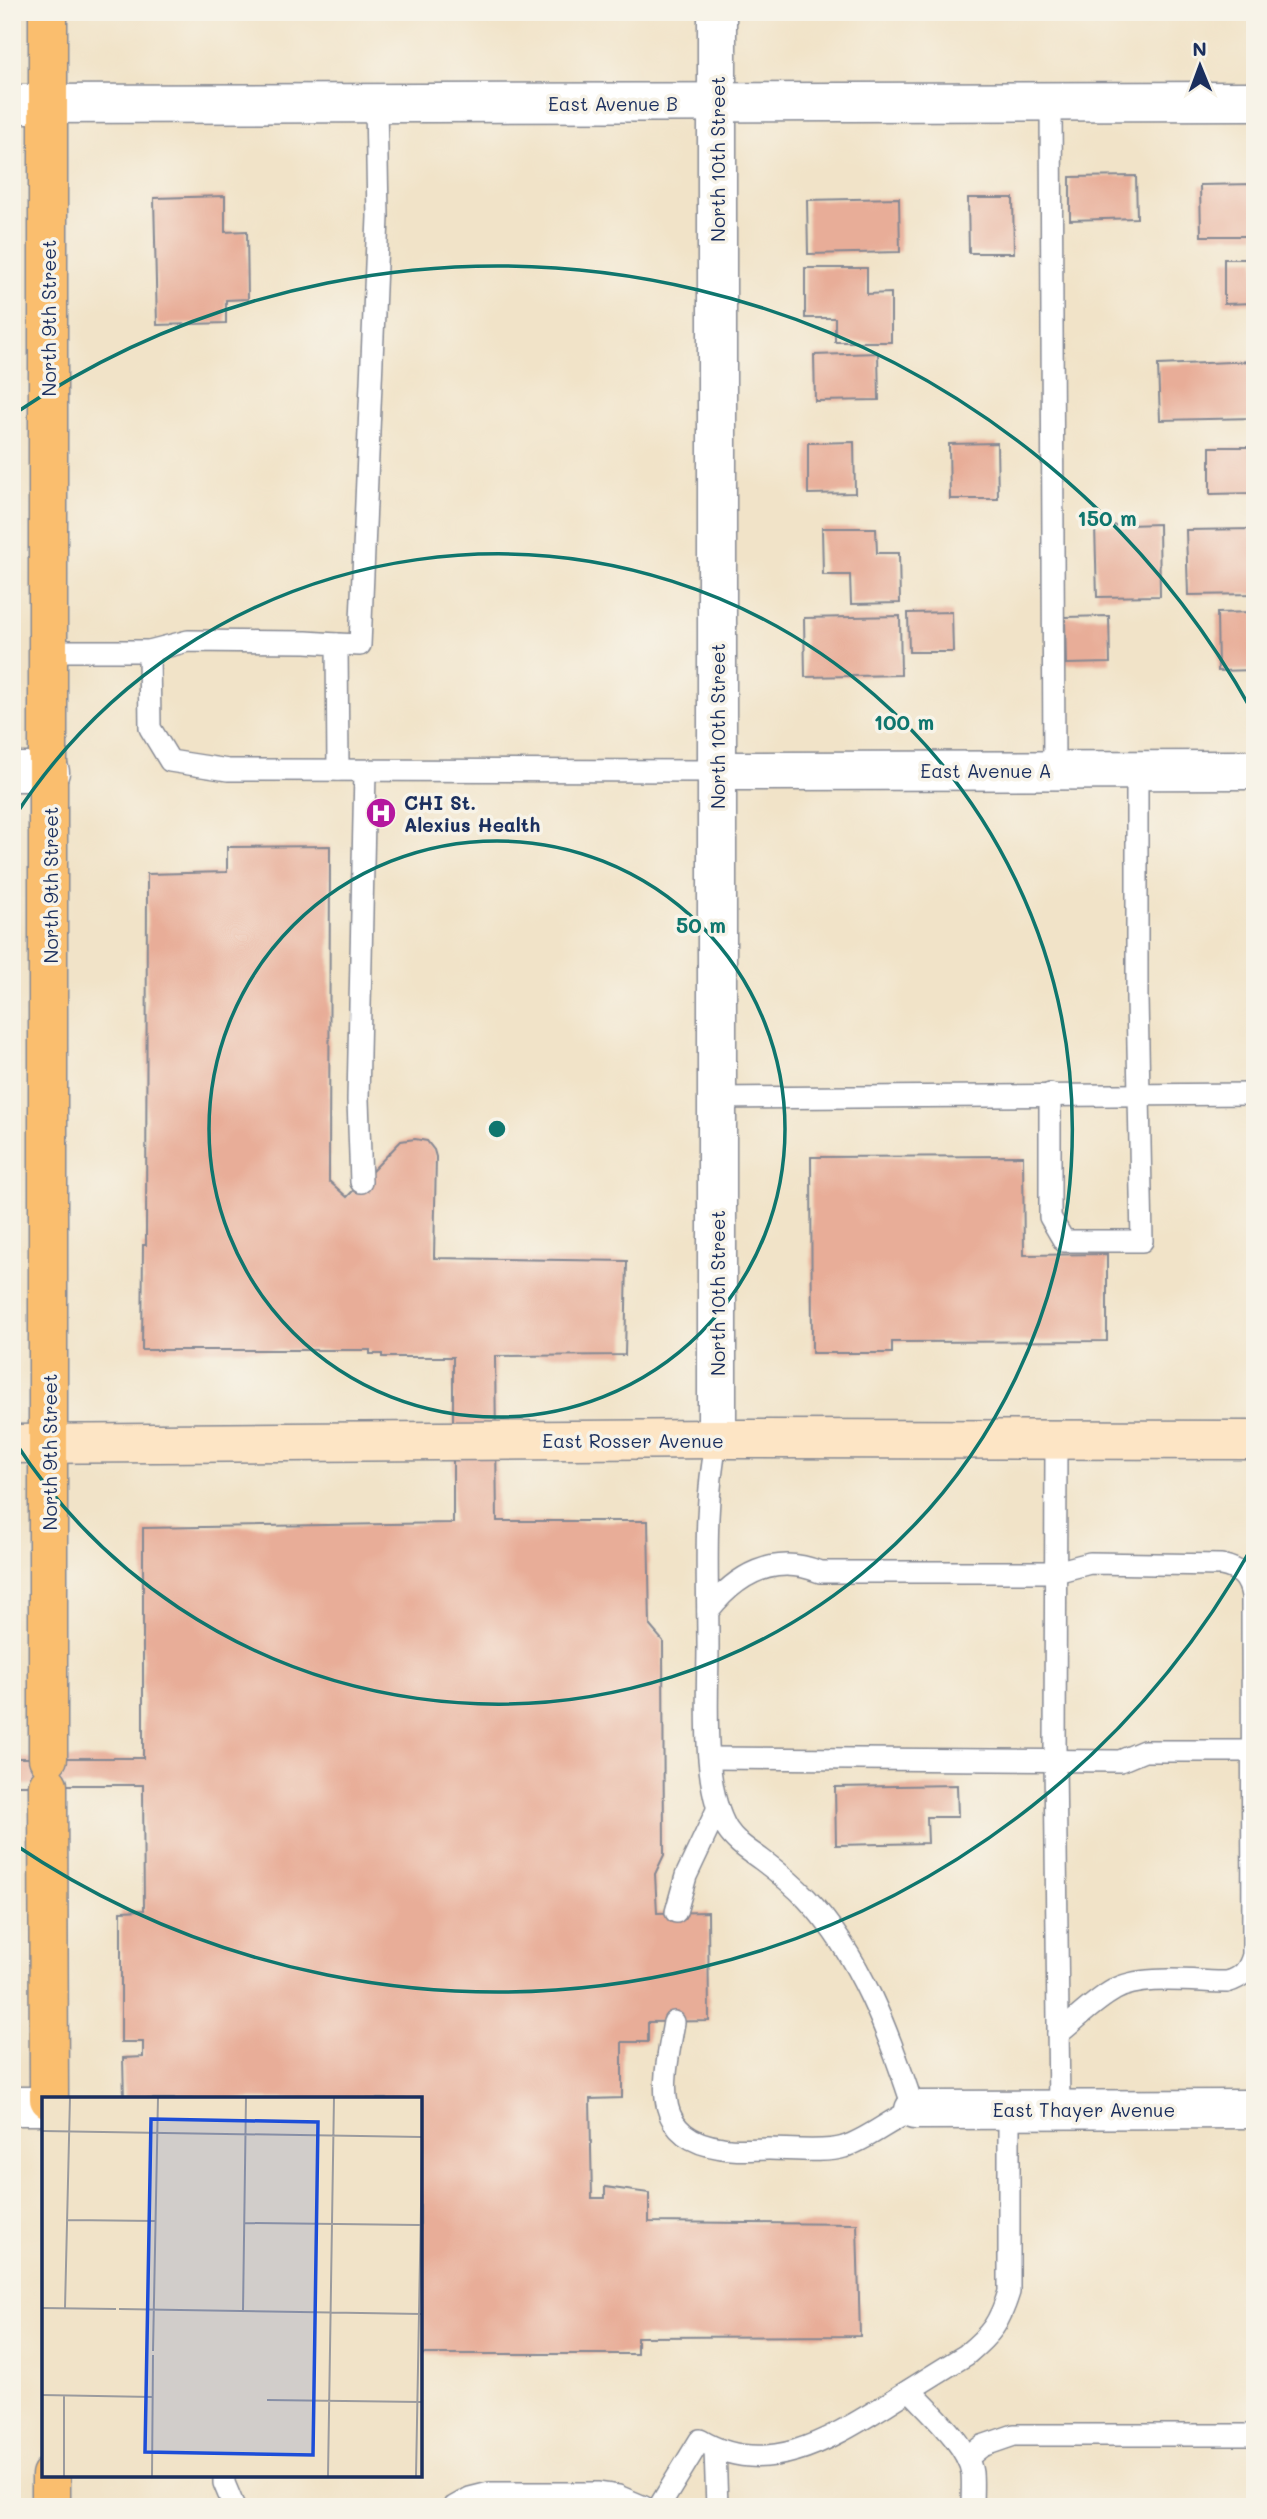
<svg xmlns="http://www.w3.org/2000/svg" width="1267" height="2519" font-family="Mali,sans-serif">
<rect width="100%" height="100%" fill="#f7f3e8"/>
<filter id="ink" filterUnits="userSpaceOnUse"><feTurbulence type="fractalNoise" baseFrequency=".0143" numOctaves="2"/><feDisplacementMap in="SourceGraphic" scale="14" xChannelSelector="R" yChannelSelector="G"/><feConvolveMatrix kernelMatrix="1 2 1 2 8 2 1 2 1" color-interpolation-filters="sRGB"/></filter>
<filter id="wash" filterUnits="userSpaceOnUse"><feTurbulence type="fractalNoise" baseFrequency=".00686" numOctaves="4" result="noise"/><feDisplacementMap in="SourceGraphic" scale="28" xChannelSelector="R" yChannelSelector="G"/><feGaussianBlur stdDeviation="1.57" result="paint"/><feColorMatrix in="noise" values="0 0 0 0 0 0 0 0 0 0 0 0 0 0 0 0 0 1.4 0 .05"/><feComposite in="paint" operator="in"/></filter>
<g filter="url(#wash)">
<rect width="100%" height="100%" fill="#f1e3c8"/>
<g id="blocks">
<g fill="#e8ad98">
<path d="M425,12H471V16L425,17Z"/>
<path d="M967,12H1031V16L967,17Z"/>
<path d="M1136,176L1137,218L1070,220V177Z"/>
<path d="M1255,184V236H1201L1200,185Z"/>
<path d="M225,196V232L247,231L248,299L226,300V323L157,325L154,198Z"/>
<path d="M899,198L900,252L808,254L807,200Z"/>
<path d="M968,198H1013L1014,253H969Z"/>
<path d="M1224,259H1255V303L1224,304Z"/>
<path d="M805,268H867V294L891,293V342H835V318H805Z"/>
<path d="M878,353L879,400L815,401L814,355Z"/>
<path d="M1255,361V418L1160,420L1158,365Z"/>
<path d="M854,442L855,493L808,494V443Z"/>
<path d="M997,443L998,499H950L949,444Z"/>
<path d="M1210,447H1255V493L1210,494Z"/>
<path d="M1159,524L1160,596L1097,597L1095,526Z"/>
<path d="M822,528H876L877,553H899L900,603L851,604L850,575H823Z"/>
<path d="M1255,529V594L1188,595L1186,530Z"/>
<path d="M952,612L953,652H909L908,613Z"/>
<path d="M1255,612V670L1218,671L1217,613Z"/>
<path d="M900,616L901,675L805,677L804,618Z"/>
<path d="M1109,616L1110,663L1066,664L1065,617Z"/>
<path d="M330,846L329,1181L347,1197L401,1141L415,1139L427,1141L434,1150L436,1157L434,1258L627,1261L625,1355L495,1356L497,1521H648L650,1626L663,1641L664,1855L655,1874L657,1913L708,1912L709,2021L648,2022V2042H622V2098L590,2099L592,2198H605V2187L649,2193V2222L857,2224L860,2336L637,2337V2354H420V2099H124L123,2058L143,2057V2042H121V1911L144,1910L143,1785H12V1758H143V1528L453,1523V1357H382V1354H370V1350H142L143,1245H146L147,874L227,872V847Z"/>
<path d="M1023,1156L1024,1255L1107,1254V1341L892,1342V1353H812L811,1157Z"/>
<path d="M957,1785L958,1817H927L928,1843L836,1845L835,1787Z"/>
</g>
</g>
</g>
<g filter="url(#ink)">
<use href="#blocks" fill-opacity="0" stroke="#868993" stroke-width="2"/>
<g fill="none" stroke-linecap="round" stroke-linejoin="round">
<g stroke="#868993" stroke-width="24">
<g id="lane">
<path d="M1051,100L1054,770"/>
<path d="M337,644L360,645L378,217L376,103"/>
<path d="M49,651H149L188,641L306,642L337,644L338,770"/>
<path d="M149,651L150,728L170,761L228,770L718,771"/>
<path d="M1050,1094V1217L1064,1241H1142L1137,998V770"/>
<path d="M717,1098L1255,1094"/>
<path d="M361,1182L358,1100L365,771"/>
<path d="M1056,1441L1055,1759L1059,2109"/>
<path d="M708,1611C736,1575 774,1553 820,1572H1056L1090,1563L1221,1565C1240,1569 1249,1577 1252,1596L1253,1955C1249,1970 1242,1978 1227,1982C1196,1982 1141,1974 1114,1990C1094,2001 1076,2020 1058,2034"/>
<path d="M710,1758L1120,1761L1144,1751H1253"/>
<path d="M676,1912L686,1876L718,1808"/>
<path d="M674,2022C665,2076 647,2138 722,2148C737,2151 754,2149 769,2149C788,2149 827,2153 844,2147C869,2139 889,2120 914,2110C890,2036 861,1956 807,1899C793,1884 778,1872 762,1860C750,1851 736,1843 727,1829C701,1786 708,1695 708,1646C708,1577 703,1507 717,1439"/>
<path d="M910,2390C929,2411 968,2445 972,2473C973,2484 972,2496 972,2507"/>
<path d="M715,2449L717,2507"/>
<path d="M967,2458L982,2446L1014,2435H1255"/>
<path d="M224,2475V2483L234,2507"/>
<path d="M454,2507L470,2498L490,2493H597L618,2496L644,2507"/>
<path d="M659,2507L700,2440C765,2479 827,2441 884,2406C911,2389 938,2372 966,2355C992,2333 999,2324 1009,2292V2109"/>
</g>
</g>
<g stroke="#868993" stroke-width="41">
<g id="street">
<path d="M12,104L1255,101"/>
<path d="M718,771L1255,770"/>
<path d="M12,772H50"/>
<path d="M717,1439V12"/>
<path d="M12,2106H44"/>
<path d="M914,2110L1255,2109"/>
</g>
</g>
<g stroke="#868993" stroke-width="41">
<path id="secondary" d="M12,1444L717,1439L1255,1440"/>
</g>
<g stroke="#868993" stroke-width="41">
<g id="primary">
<path d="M48,1758V12"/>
<path d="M48,1785L49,2099"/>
<path d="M51,2475V2507"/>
</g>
</g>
<use href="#lane" stroke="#fff" stroke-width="21"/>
<use href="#street" stroke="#fff" stroke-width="38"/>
<use href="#secondary" stroke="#fde5c5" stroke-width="38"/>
<use href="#primary" stroke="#fabe6e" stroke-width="38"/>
</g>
</g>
<g fill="none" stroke="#0f766e" stroke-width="3.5">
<circle cx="497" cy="1129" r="288"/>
<path d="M15 816A575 575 0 1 1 15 1442"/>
<path d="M1252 1547A863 863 0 0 1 14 1844M14 414A863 863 0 0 1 1252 711"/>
</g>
<defs>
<g id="hospital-disc" transform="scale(1.575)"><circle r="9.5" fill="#b5179e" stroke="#f7f3e8"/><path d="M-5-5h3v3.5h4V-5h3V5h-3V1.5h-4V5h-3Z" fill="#fff"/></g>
</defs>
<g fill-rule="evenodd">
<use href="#hospital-disc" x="381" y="813"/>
</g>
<g text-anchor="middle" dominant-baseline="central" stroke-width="7" stroke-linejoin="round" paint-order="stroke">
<g font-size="19" fill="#1b2f5e" stroke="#f7f3e8">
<text x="613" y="103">East Avenue B</text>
<text transform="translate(717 159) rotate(-90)">North 10th Street</text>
<text transform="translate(48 318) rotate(-90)">North 9th Street</text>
<text transform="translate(717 726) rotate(-90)">North 10th Street</text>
<text x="986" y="770">East Avenue A</text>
<text transform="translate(50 885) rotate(-90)">North 9th Street</text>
<text transform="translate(717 1293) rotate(-90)">North 10th Street</text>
<text x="633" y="1440">East Rosser Avenue</text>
<text transform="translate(49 1452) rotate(-90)">North 9th Street</text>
<text x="1084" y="2109">East Thayer Avenue</text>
</g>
<g font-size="19" font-weight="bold" fill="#1b2f5e" stroke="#f7f3e8" text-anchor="start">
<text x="404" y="802">CHI St.<tspan x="404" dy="22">Alexius Health</tspan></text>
</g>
</g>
<g transform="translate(42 2097)">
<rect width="380" height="380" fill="#f1e3c8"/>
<path fill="none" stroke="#9b9b9e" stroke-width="2" d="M0,34L380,40M26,123L114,124M202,126L378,128M0,211L74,212M23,211L28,0M77,212L380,217M201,214L204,0M111,254L116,0M0,298L111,300M225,303L379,305M22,379V299M110,379L111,258M286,379L292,0M374,379L380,54"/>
<path fill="#1d4ed8" fill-opacity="0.15" stroke="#1d4ed8" stroke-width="3.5" d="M109,22L276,25L271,358L103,355Z"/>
<rect width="380" height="380" fill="none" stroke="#1b2f5e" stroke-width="3.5"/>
</g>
<circle cx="497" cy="1129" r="10" fill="#0f766e" stroke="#f7f3e8" stroke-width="3.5"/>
<g font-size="21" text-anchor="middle" font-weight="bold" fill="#0f766e" stroke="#f7f3e8" stroke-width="7" stroke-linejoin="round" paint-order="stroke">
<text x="1107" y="526">150 m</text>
<text x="904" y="730">100 m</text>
<text x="701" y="933">50 m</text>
</g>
<rect width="1267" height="2519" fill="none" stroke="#f7f3e8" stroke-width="42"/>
<g transform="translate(1200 66) rotate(359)" stroke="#f7f3e8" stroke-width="5" paint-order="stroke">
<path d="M0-5L12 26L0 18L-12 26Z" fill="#1b2f5e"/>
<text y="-10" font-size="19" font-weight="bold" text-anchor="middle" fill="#1b2f5e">N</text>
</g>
</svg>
